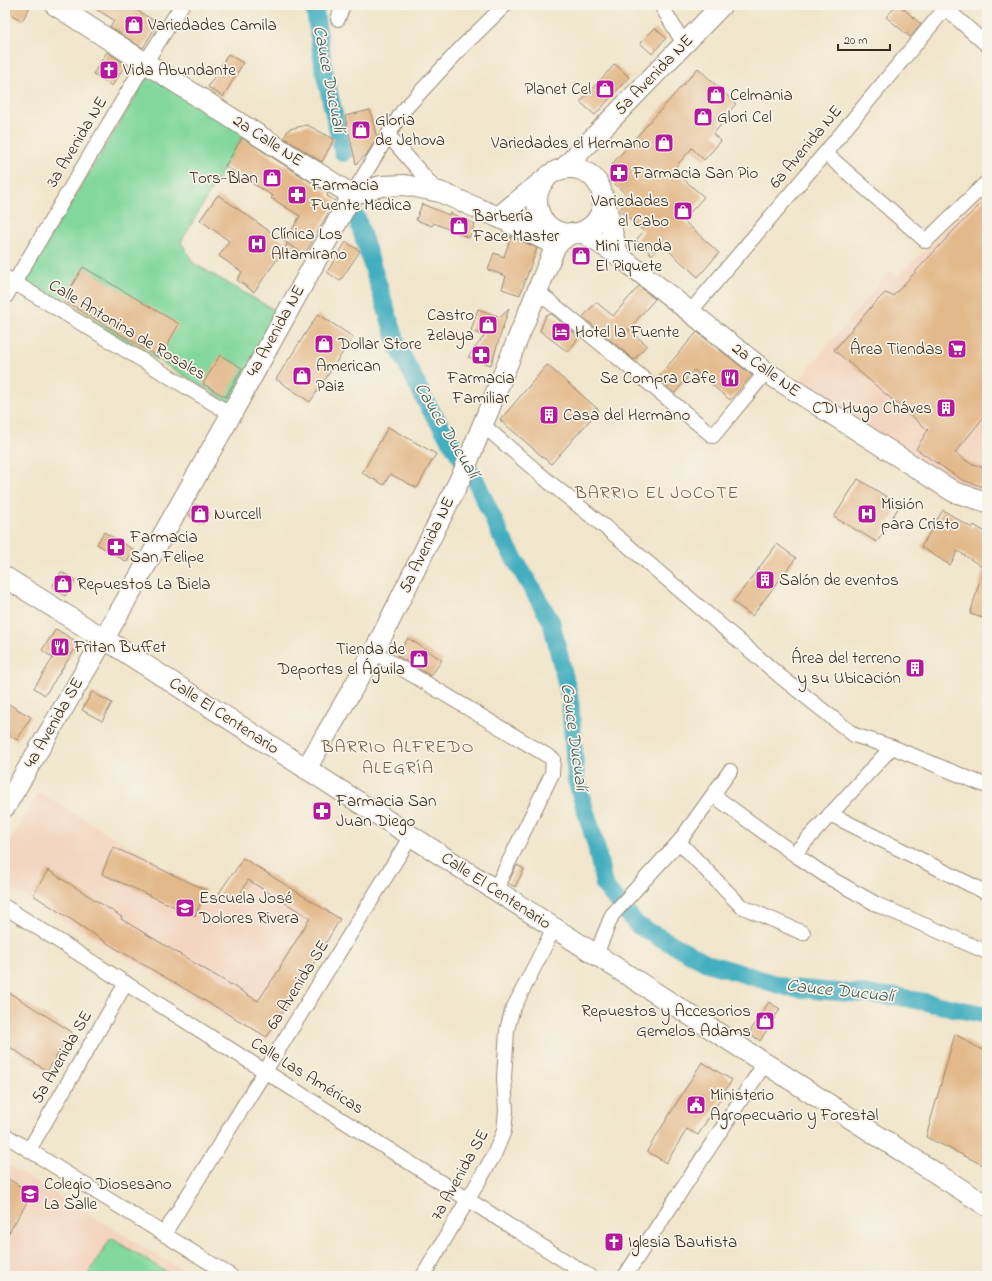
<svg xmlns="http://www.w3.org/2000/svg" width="992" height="1281" font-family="'Indie Flower',sans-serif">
<rect width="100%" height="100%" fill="#f7f3e8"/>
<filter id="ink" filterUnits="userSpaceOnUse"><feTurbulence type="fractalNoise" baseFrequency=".025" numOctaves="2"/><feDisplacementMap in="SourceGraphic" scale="8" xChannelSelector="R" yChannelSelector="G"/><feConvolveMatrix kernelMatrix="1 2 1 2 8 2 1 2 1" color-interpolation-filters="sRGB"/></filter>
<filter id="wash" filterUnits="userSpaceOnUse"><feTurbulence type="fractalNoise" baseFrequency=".012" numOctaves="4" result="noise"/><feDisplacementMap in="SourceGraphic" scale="16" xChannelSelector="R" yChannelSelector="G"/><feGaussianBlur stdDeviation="0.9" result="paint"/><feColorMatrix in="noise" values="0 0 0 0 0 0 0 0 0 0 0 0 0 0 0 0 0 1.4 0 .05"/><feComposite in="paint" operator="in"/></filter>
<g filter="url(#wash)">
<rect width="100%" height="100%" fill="#f1e5cb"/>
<g fill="#f3d4bf">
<path d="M987,190V499L955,489L794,386L890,271L897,277Z"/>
<path d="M39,792L217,899L242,858L342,918L267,1042L5,885V848Z"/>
<path d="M5,1163L107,1225L192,1276H5Z"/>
</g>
<g fill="#81d79c" stroke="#5e805d">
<path d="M148,76L244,134L181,242L193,263L281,314L230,403L24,280Z"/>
<path d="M111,1238L173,1276H87Z"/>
</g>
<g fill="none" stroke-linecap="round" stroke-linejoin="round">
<g stroke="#42aec0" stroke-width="18">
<path d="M314,5L324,71L343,153"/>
<path d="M357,218L399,349L428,406L476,481L501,536L551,621L570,699L576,780L596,845L604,885L637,925L707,963L789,988L900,997L987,1015"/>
</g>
</g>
<g id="blocks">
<g fill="#e3b98b">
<path d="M5,5H31L22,21L5,11Z"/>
<path d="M89,5H128L158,23L143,48L110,27L114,20Z"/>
<path d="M897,5H899L921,24L910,37L886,17Z"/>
<path d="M655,28L666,38L652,54L640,43Z"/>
<path d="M107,52L126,64L112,86L93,74Z"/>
<path d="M228,54L243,63L223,97L208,87Z"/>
<path d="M615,64L629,77L595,115L580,102Z"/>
<path d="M698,68L736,104L719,123L721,125L713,134L721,141L704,160L692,148L673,170L704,197L683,220L719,253L698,277L661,244L652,255L636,240L644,231L619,210L630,198L615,184L613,163Z"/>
<path d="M370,110L377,138L366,155L356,164L345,116Z"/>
<path d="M307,125L334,139L322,162L284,138L289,129Z"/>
<path d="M242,138L328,193L327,196L335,201L305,254L286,243L288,244L254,292L237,280L242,272L219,256L229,241L200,220L218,195L285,242L300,216L271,198L273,196L225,166Z"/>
<path d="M987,198V413L955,453L968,462L987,469V488L962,480L916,449L928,430L834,350L871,307L885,293L893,296L956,228Z"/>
<path d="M422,204L449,215L450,213L475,224L469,238L434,223L432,226L416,220Z"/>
<path d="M511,236L537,248L520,295L502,289L506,276L488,270L494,253L504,257Z"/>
<path d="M346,242L360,251L340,281L327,272Z"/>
<path d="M83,267L179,324L160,358L63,300Z"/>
<path d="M639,286L655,299L628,330L647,345L634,360L583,317L596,302L613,316Z"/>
<path d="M509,308L491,365L468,357L485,335L471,331L478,309L501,317Z"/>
<path d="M318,314L353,337L310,402L276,379Z"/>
<path d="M552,314L579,337L568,352L540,331L546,315Z"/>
<path d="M697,332L752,375L730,400L694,370L675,393L657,378Z"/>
<path d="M220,355L242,368L226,397L203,384Z"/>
<path d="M547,365L599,410L551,464L500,420Z"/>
<path d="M388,427L436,454L417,488L390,474L384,485L362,473Z"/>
<path d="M858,479L900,505L877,542L834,517Z"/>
<path d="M196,504L210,513L203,524L189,515Z"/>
<path d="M943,510L972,528L974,525L987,533V570L958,551L950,565L921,547Z"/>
<path d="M104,532L134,550L127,562L97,544Z"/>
<path d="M777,544L796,558L752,616L733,602Z"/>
<path d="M983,570H987V619L970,614Z"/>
<path d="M61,572L75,580L65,596L52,587Z"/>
<path d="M56,629L79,643L45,695L34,688L53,658L42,650Z"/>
<path d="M408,638L442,660L431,676L397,656Z"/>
<path d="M92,692L112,703L102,721L82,710Z"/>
<path d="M5,702L31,717L17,740L5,733Z"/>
<path d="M113,847L206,890L195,916L102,874Z"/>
<path d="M243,858L340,919L301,985L267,1037L115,948L33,895L48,870L122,917L121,919L258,1001L281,967H280L310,918L248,880L235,903L219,893L232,874H233Z"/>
<path d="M517,865L524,869L515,887L508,883Z"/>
<path d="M5,990L72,1032L47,1071L5,1044Z"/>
<path d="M769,1002L780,1009L760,1041L749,1033Z"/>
<path d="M955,1034L987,1053V1167L926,1137Z"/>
<path d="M702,1062L732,1080L698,1135L687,1129L666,1163L647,1151Z"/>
<path d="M5,1177L32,1194L5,1239Z"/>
</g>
</g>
</g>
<g filter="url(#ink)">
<use href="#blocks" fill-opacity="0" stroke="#968874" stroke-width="1"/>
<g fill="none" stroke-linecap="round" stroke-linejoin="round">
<g stroke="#968874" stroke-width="16">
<g id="street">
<path d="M661,5L684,44"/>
<path d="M942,5L987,45"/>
<path d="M338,19L343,5"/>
<path d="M388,135L437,191"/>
<path d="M825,153L926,241L987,182"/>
<path d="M352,195L402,112L462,47L505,5"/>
<path d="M5,277L231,414"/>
<path d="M537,291L713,436L766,372"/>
<path d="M5,298L145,63L182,5"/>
<path d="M690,312L825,153L948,5"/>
<path d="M483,425L549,482L626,544L781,677L854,735L892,747L987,786"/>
<path d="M374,652L553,759L552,774L495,890"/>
<path d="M713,795L794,854L892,747"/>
<path d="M830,814L987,893"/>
<path d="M679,842L741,906L803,933"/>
<path d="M794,854L828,877L878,905L987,952"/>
<path d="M5,907L589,1276"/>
<path d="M596,955L612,915L679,842L730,771"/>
<path d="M5,1135L231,1276"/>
<path d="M29,1150L126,983"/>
<path d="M164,1234L411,836"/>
<path d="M423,1276L494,1155L504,1131L506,1111L504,1078L507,1030L512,1011L554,928"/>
<path d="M625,1276L765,1063"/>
</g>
</g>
<g stroke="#968874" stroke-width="22">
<g id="secondary">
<path d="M55,5L352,195L381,186L405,185L440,192L498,217L556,245"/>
<path d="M564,168L722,5"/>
<circle cx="570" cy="201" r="33"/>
<path d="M604,199L618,255"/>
<path d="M498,217L545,179"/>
<path d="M582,232L618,255L766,372L954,492L987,502"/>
<path d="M5,577L114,645L987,1206"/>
<path d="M306,769L374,652L463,473L556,245L571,233"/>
<path d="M5,807L104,639L228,420L352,195"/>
</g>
</g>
<use href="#street" stroke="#fff" stroke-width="14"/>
<use href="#secondary" stroke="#fff" stroke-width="20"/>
</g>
</g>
<defs>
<g id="shop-square" transform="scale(1)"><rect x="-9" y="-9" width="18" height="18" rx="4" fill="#b5179e" stroke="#f7f3e8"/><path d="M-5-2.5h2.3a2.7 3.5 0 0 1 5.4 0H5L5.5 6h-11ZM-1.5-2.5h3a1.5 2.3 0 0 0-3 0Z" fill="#fff"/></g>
<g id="church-square" transform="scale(1)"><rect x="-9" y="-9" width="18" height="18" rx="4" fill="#b5179e" stroke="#f7f3e8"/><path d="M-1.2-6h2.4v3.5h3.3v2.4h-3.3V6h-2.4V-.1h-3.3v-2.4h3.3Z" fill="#fff"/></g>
<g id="pharmacy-square" transform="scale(1)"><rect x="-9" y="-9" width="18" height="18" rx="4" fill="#b5179e" stroke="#f7f3e8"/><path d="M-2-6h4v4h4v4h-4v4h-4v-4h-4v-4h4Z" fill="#fff"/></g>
<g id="hospital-square" transform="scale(1)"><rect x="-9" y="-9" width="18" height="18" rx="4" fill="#b5179e" stroke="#f7f3e8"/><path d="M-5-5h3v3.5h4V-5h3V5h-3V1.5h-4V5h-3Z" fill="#fff"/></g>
<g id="hotel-square" transform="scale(1)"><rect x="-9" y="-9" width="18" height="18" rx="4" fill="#b5179e" stroke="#f7f3e8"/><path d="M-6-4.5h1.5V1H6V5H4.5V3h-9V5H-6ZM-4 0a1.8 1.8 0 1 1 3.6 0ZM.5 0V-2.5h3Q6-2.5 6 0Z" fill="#fff"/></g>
<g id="supermarket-square" transform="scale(1)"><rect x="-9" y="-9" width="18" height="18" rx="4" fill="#b5179e" stroke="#f7f3e8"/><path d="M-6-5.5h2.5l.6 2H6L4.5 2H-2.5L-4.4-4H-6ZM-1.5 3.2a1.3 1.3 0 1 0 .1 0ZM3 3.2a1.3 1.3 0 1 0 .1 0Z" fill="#fff"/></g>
<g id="restaurant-square" transform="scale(1)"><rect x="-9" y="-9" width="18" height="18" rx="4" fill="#b5179e" stroke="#f7f3e8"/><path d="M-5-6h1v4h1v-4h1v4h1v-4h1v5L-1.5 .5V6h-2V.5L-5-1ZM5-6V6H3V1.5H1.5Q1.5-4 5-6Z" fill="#fff"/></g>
<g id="building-square" transform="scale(1)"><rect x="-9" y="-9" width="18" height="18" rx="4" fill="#b5179e" stroke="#f7f3e8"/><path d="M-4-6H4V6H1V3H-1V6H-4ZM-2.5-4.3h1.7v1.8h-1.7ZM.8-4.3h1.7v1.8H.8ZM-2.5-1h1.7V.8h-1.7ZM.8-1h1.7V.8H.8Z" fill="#fff"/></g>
<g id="university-square" transform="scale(1)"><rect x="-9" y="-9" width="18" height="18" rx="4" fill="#b5179e" stroke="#f7f3e8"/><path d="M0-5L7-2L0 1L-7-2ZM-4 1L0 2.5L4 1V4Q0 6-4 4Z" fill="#fff"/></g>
<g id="civic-square" transform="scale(1)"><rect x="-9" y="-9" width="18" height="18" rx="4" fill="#b5179e" stroke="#f7f3e8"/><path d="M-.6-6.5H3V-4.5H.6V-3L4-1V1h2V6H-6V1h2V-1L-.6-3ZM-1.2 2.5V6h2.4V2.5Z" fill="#fff"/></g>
</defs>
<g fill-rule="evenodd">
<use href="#shop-square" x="134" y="25"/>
<use href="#church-square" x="109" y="70"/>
<use href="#shop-square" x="605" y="89"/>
<use href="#shop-square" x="716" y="95"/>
<use href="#shop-square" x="703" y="117"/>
<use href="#shop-square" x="361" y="130"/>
<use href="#shop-square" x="664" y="143"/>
<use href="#pharmacy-square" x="619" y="173"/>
<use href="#shop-square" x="272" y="178"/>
<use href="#pharmacy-square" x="297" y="195"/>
<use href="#shop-square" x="683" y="211"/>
<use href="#shop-square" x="459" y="226"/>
<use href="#hospital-square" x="257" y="244"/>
<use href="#shop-square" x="581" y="256"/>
<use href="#shop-square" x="488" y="325"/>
<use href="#hotel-square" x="561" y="332"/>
<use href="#shop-square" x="324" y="344"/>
<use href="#supermarket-square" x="957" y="349"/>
<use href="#pharmacy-square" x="481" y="355"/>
<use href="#shop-square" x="302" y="376"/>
<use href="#restaurant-square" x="730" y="378"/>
<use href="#building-square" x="946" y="408"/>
<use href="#building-square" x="549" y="415"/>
<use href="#shop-square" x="200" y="514"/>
<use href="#hospital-square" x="867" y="514"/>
<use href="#pharmacy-square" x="116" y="547"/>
<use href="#building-square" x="765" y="580"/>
<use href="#shop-square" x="63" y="584"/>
<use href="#restaurant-square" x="60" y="647"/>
<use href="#shop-square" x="419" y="659"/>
<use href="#building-square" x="915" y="668"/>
<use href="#pharmacy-square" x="322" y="811"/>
<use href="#university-square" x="185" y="908"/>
<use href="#shop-square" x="765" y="1021"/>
<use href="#civic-square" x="696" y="1105"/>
<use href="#university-square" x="30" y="1194"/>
<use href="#church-square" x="614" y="1242"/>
</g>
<g text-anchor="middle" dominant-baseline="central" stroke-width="3.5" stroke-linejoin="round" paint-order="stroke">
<g font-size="17" fill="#3b2a1e" stroke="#f7f3e8" text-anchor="start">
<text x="148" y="25">Variedades Camila</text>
<text x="123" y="70">Vida Abundante</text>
<text x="591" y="89" text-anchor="end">Planet Cel</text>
<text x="730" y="95">Celmania</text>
<text x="717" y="117">Glori Cel</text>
<text x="375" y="120">Gloria<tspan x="375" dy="20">de Jehova</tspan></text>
<text x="650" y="143" text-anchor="end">Variedades el Hermano</text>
<text x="633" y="173">Farmacia San Pio</text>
<text x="258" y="178" text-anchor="end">Tors-Blan</text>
<text x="311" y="185">Farmacia<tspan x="311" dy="20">Fuente Medica</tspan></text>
<text x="669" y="201" text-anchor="end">Variedades<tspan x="669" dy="20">el Cabo</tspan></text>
<text x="473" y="216">Barbería<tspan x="473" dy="20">Face Master</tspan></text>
<text x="271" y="234">Clínica Los<tspan x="271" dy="20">Altamirano</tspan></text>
<text x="595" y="246">Mini Tienda<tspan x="595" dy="20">El Piquete</tspan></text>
<text x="474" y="315" text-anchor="end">Castro<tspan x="474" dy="20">Zelaya</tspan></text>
<text x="575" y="332">Hotel la Fuente</text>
<text x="338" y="344">Dollar Store</text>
<text x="943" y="349" text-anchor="end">Área Tiendas</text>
<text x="316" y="366">American<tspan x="316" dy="20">Paiz</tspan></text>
<text x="481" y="378" text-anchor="middle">Farmacia<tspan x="481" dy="20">Familiar</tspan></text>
<text x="716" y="378" text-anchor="end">Se Compra Cafe</text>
<text x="932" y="408" text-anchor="end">CDI Hugo Cháves</text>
<text x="563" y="415">Casa del Hermano</text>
<text x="881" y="504">Misión<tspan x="881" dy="20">para Cristo</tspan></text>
<text x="214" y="514">Nurcell</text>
<text x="130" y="537">Farmacia<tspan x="130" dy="20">San Felipe</tspan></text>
<text x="779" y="580">Salón de eventos</text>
<text x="77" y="584">Repuestos La Biela</text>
<text x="74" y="647">Fritan Buffet</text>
<text x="405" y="649" text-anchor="end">Tienda de<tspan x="405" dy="20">Deportes el Águila</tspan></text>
<text x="901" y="658" text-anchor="end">Área del terreno<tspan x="901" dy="20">y su Ubicación</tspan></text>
<text x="336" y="801">Farmacia San<tspan x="336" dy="20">Juan Diego</tspan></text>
<text x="199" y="898">Escuela José<tspan x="199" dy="20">Dolores Rivera</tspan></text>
<text x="751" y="1011" text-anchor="end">Repuestos y Accesorios<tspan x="751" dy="20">Gemelos Adams</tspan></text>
<text x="710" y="1095">Ministerio<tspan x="710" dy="20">Agropecuario y Forestal</tspan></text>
<text x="44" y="1184">Colegio Diosesano<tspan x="44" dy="20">La Salle</tspan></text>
<text x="628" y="1242">Iglesia Bautista</text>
</g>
<g font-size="17" fill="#3b2a1e" stroke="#f7f3e8">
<text transform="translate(654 75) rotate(-46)">5a Avenida NE</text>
<text transform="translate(268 141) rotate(33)">2a Calle NE</text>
<text transform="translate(77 142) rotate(-59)">3a Avenida NE</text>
<text transform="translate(806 147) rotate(-50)">6a Avenida NE</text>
<text transform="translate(127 330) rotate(31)">Calle Antonina de Rosales</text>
<text transform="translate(276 331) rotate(-61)">4a Avenida NE</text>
<text transform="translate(766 370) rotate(36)">2a Calle NE</text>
<text transform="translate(427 545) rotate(-64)">5a Avenida NE</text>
<text transform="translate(224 716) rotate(33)">Calle El Centenario</text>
<text transform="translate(54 723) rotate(-60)">4a Avenida SE</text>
<text transform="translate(496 891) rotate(33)">Calle El Centenario</text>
<text transform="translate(298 985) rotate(-58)">6a Avenida SE</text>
<text transform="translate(62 1057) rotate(-60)">5a Avenida SE</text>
<text transform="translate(307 1076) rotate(32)">Calle Las Américas</text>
<text transform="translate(460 1175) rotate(-61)">7a Avenida SE</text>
</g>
<g font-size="18" font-style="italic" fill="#3d5857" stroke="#f7f3e8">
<text transform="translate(328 79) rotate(79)">Cauce Ducualí</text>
<text transform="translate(446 431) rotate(59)">Cauce Ducualí</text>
<text transform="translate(573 737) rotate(82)">Cauce Ducualí</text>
<text transform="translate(840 992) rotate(6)">Cauce Ducualí</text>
</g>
<g font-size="18" letter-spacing="1" fill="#765c44" stroke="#f7f3e8">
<text x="657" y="494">BARRIO EL JOCOTE</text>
<text x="398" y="748">BARRIO ALFREDO<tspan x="398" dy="21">ALEGRÍA</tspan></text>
</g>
</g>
<rect width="992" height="1281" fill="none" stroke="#f7f3e8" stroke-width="20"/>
<path d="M838 44v6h52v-6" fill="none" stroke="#3b2a1e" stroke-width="2"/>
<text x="844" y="44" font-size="12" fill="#3b2a1e" stroke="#f7f3e8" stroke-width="3" paint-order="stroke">20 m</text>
</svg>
